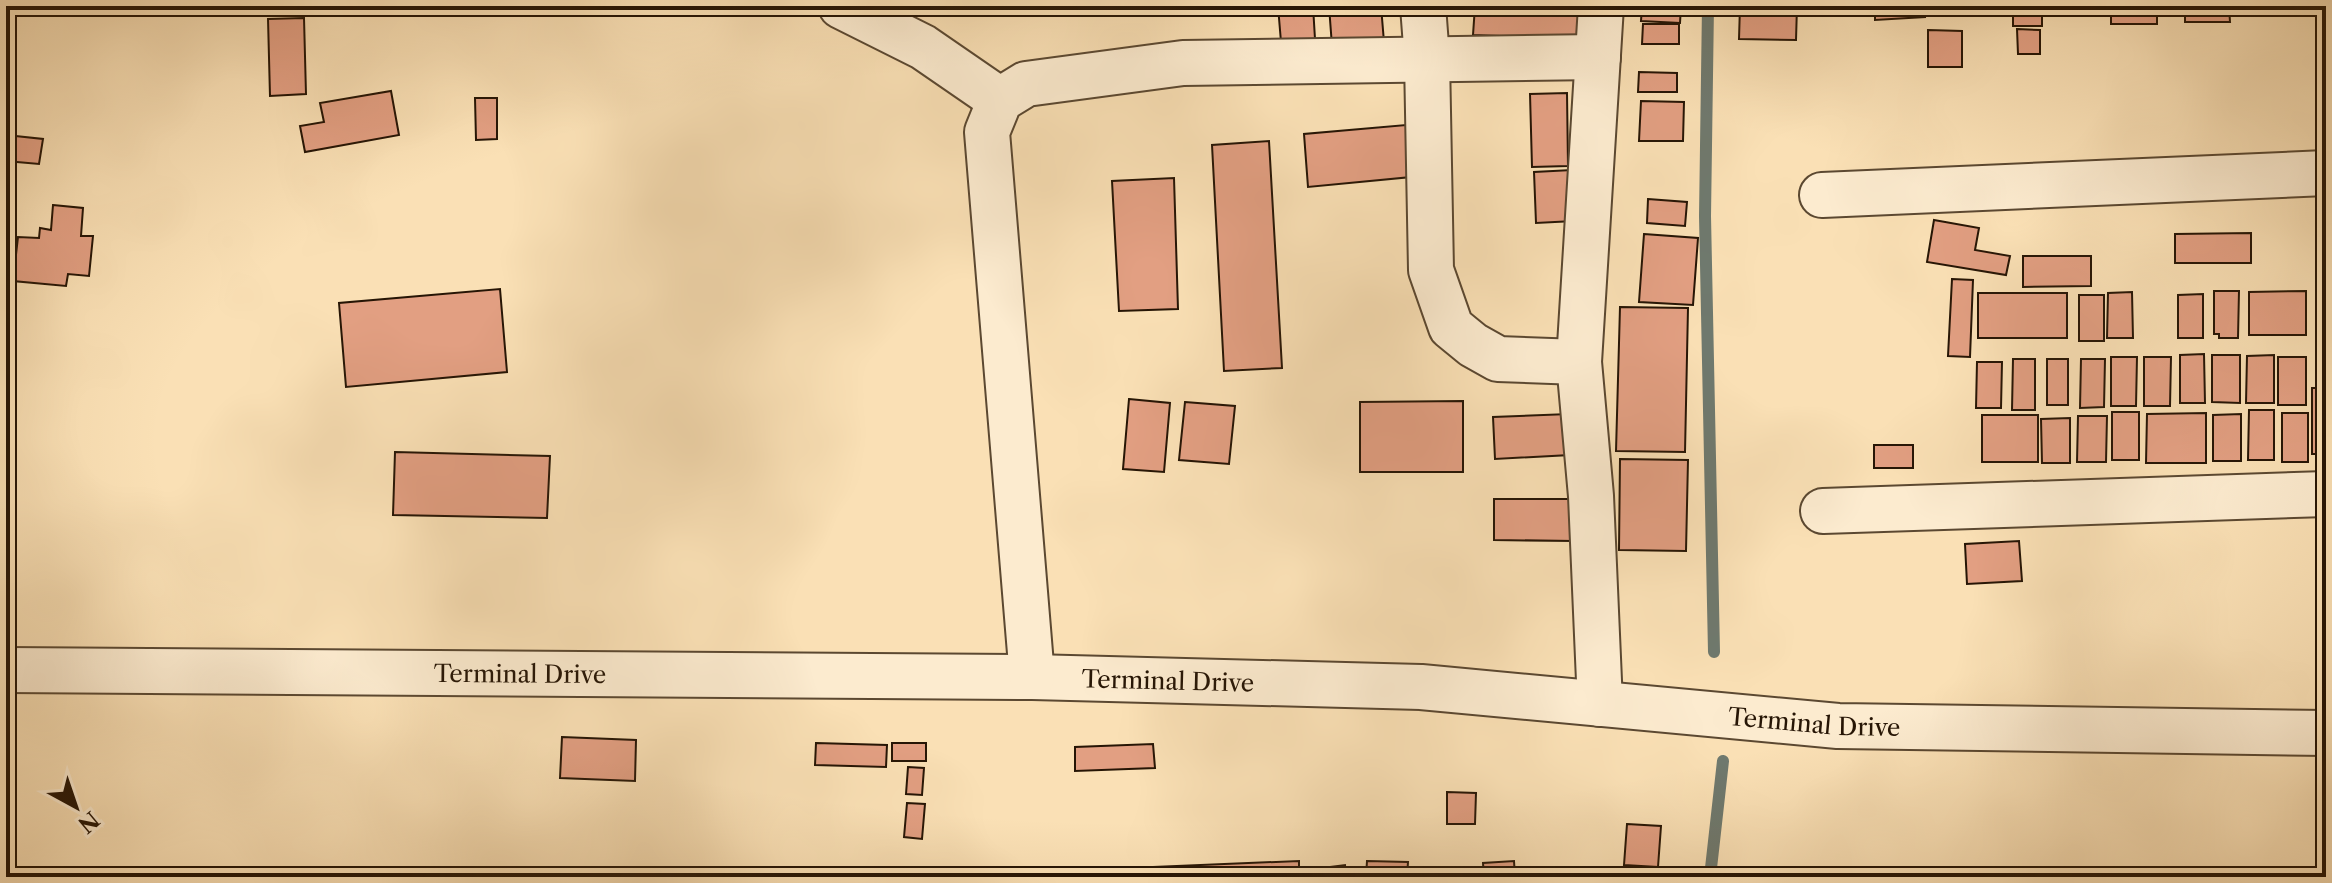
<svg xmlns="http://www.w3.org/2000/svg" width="2332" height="883" font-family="'Libre Caslon Text',serif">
<rect width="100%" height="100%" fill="#fae0b5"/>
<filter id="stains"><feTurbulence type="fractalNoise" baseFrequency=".0025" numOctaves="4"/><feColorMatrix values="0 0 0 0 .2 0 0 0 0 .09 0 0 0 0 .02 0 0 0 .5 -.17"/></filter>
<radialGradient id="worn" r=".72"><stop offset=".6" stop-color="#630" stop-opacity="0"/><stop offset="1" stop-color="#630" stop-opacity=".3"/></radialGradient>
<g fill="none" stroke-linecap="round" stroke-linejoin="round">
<g stroke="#6f796e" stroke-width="12">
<path d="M1708,6L1705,216L1714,652"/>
<path d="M1710,877L1723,761"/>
</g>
</g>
<g fill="#e29f82" stroke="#261505" stroke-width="2">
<rect x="257" y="6" width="46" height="5"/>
<path d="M1278,6H1313L1315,39L1281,42Z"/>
<path d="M1329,6H1381L1384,42L1332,46Z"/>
<path d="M1475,6H1581L1580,39L1473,35Z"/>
<path d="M1642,6H1681L1680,23L1641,21Z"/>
<path d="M1740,6H1797L1796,40L1739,39Z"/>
<path d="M1875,6H1924L1925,17L1875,20Z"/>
<rect x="2111" y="6" width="46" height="18"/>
<path d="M2185,6H2229L2230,22H2185Z"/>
<rect x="2013" y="8" width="29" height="18"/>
<path d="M304,18L306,94L270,96L268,19Z"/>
<path d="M1643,24H1679V44H1642Z"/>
<path d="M2017,29L2040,30V54H2018Z"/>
<path d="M1928,30L1962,31V67H1928Z"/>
<path d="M1639,72L1677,73V92H1638Z"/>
<path d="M391,91L399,135L305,152L300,126L324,122L320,103Z"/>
<path d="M1567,93L1568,166L1532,167L1530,94Z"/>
<path d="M475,98H497V139L476,140Z"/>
<path d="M1641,101L1684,102L1683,141H1639Z"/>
<path d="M1406,125L1411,177L1308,187L1304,134Z"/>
<path d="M6,135L43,139L39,164L6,161Z"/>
<path d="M1269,141L1282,368L1224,371L1212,145Z"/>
<path d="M1572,170L1574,221L1536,223L1534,172Z"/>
<path d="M1174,178L1178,309L1119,311L1112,181Z"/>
<path d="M1648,199L1687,202L1685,226L1647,223Z"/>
<path d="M53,205L83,208L81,236H93L89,276L68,274L66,286L13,281L18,237L39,238L40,228L51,230Z"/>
<path d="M1934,220L1979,228L1975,250L2010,256L2006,275L1927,262Z"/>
<path d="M2251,233V263H2175V234Z"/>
<path d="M1644,234L1698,238L1693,305L1639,302Z"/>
<path d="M2023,256H2091V286L2023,287Z"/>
<path d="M1952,279L1973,280L1970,357L1948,356Z"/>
<path d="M500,289L507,372L346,387L339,303Z"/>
<path d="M2214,291H2239L2238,338H2219V334H2214Z"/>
<path d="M2306,291V335H2249V292Z"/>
<path d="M2132,292L2133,338H2107L2108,293Z"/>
<rect x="1978" y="293" width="89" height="45"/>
<path d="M2203,294V338H2178V295Z"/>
<rect x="2079" y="295" width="25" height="46"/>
<path d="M1620,307L1688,308L1685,452L1616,451Z"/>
<path d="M2204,354L2205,403H2180V355Z"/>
<path d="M2212,355H2240V403L2212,402Z"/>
<path d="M2274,355V403H2246L2247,356Z"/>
<path d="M2111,357H2137L2136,406H2111Z"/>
<path d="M2144,357H2171L2170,406H2144Z"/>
<rect x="2278" y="357" width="28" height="48"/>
<path d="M2013,359H2035V410H2012Z"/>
<rect x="2047" y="359" width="21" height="46"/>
<path d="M2081,359H2105L2104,407L2080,408Z"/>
<path d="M1977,362H2002L2001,408H1976Z"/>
<rect x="2312" y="388" width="14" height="66"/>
<path d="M1129,399L1170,403L1164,472L1123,469Z"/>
<path d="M1463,401V472H1360V402Z"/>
<path d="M1185,402L1235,406L1229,464L1179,460Z"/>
<path d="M2249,410H2274V460H2248Z"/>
<rect x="2112" y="412" width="27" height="48"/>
<path d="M2206,413V463H2146L2147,414Z"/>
<rect x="2282" y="413" width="26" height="49"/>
<path d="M1569,414L1570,455L1495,459L1493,417Z"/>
<path d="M2241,414V461H2213V415Z"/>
<rect x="1982" y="415" width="56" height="47"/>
<path d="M2078,416H2107L2106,462H2077Z"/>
<path d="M2070,418V463H2042L2041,419Z"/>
<rect x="1874" y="445" width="39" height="23"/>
<path d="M395,452L550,456L547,518L393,515Z"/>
<path d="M1620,459L1688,460L1686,551L1619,550Z"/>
<path d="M1494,499H1574V541L1494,540Z"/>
<path d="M2019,541L2022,581L1967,584L1965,544Z"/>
<path d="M562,737L636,740L635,781L560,778Z"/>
<path d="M816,743L887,745L886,767L815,765Z"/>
<rect x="892" y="743" width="34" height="18"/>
<path d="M1153,744L1155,768L1075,771V747Z"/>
<path d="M908,767L924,768L922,795L906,794Z"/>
<path d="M1447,792L1476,793L1475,824H1447Z"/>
<path d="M907,803L925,804L922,839L904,837Z"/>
<path d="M1627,824L1661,826L1658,867L1624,865Z"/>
<path d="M1299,861V877H1010V873Z"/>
<path d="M1367,861L1408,862L1407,877H1366Z"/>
<path d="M1514,861L1515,877H1484L1483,863Z"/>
<path d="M1345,865L1346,877H1314L1313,869Z"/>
<path d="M747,870V877H698V871Z"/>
</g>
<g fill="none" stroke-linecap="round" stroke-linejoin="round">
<g stroke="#5b4831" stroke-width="48">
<g id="minor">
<path d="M841,6L923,47L1000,100"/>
<path d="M1423,6L1427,59L1431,270L1451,327L1473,345L1498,359L1579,362"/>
<path d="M1822,195L2326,173"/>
<path d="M1823,511L2326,494"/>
<path id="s1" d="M6,670L1032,677L1421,687L1838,726L2326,733"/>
<path d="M1032,677L987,132L1000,100L1026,84L1183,63L1598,57"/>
<path d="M1600,704L1591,496L1579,362L1601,6"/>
</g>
</g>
<use href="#minor" stroke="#fcebcf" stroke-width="44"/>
</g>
<g text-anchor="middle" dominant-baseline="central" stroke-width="6" stroke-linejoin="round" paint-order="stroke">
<g font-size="24" fill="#261505" stroke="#fcebcf">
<text stroke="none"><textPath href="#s1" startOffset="514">Terminal Drive</textPath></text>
<text stroke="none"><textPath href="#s1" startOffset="1162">Terminal Drive</textPath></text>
<text stroke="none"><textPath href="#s1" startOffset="1810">Terminal Drive</textPath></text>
</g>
</g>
<rect width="2332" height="883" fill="none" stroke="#fae0b5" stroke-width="32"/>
<rect x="8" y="8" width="2316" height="867" fill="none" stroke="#261505" stroke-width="4"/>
<rect x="16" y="16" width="2300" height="851" fill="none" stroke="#261505" stroke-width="2"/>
<g transform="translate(76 807) rotate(140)" stroke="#fcebcf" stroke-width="6" paint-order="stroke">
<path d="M0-6L14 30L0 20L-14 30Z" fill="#261505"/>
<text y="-12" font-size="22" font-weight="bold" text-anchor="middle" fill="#261505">N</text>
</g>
<rect width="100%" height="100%" filter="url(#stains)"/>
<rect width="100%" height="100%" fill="url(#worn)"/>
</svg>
